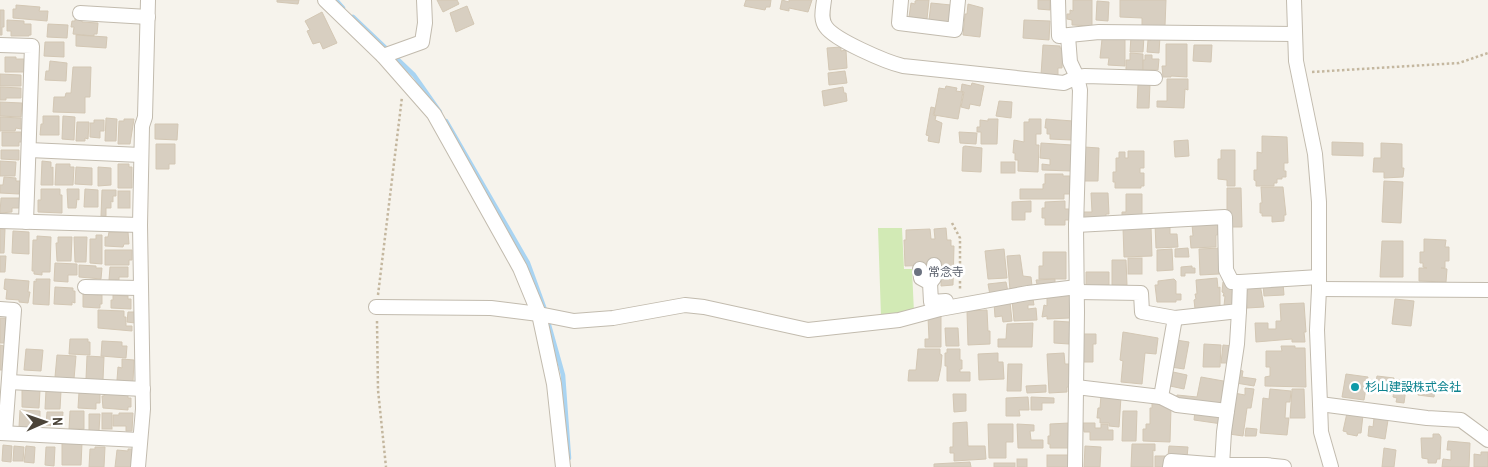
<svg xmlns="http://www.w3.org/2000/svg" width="1488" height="467" font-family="'Archivo Narrow','Noto Sans JP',sans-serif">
<rect width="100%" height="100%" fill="#f6f3ec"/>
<path fill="#d2eab5" d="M878,228H902L904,269H912L914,313L881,316Z"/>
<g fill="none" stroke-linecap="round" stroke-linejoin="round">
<g stroke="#a9d4f2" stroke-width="4.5">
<path d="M336,0L343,8"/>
<path d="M353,17L414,75L440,112"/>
<path d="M446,121L528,263L544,307L563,375L569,458"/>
</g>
</g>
<g fill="#d8cfc1" stroke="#d3c7b4">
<path d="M277,0H299L298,4L277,2Z"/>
<path d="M437,0H457L459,4L443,12Z"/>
<path d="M746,0H771L770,7H766L765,10L744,6Z"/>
<path d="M782,0L789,2V0H812L808,12L789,8V11L780,9Z"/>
<path d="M919,0H929L927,19L909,17L911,3L915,4V1Z"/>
<path d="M1038,0H1050V10L1038,9Z"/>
<path d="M1073,0H1092V26L1072,25V20L1067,19V14H1070V10L1073,11Z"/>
<path d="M1120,0H1166L1165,26H1142V18L1120,17Z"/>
<path d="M1097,1L1109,2L1108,21L1096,20Z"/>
<path d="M931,3L951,5L949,22L929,20Z"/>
<path d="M968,4L983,8L980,37L963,35L965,14H967Z"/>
<path d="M16,5L40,7L39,11H48L47,21L13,18V9H16Z"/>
<path d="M467,6L474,24L456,32L450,13Z"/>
<path d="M0,10H4V27H2V35H0Z"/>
<path d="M322,12L337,43L323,49L320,42L313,44L307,31L310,30L305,21Z"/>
<path d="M75,18H82V22L98,23L97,34H94V36L73,34L74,27H71L72,21H75Z"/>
<path d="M7,20L24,21V24H31V35H29V36H11V31H7Z"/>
<path d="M1024,20L1050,21L1049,40L1023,38Z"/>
<path d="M48,24L68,25L67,38L47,37Z"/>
<path d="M76,35L107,37L106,48L76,46Z"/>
<path d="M1131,36H1144L1143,52H1130Z"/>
<path d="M1151,36H1160L1159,53L1147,52L1148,40H1151Z"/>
<path d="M1102,39H1125V66L1108,65L1109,58H1100Z"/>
<path d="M45,42H64V57L44,56Z"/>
<path d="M1166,44H1187V77L1171,76V77H1163L1162,66H1166Z"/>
<path d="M1043,45L1060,46V48H1063L1062,68H1058V76L1041,75Z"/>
<path d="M1194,45H1212L1211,62L1193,61Z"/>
<path d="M841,47V51L846,50L847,68L829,70L827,48Z"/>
<path d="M1130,53L1143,54V70H1138V73H1126V60H1130Z"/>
<path d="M1145,55H1152V59H1159L1158,70H1143V60H1145Z"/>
<path d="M5,57H16V59H24V72H5Z"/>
<path d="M50,61L67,63L66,81L45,80L46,71H49Z"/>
<path d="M73,67H91L90,97H85V113L53,112L54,97H65L66,93H71Z"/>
<path d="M845,71L847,83L829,85L828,73Z"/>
<path d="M0,74L21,75V86H0Z"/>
<path d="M1167,79H1188V90L1185,89L1184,108L1157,107V101H1167Z"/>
<path d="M972,83L984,86L980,106L970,104L969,109L961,107L964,92L961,91L962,84L971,86Z"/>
<path d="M1138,84H1150L1149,108H1137Z"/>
<path d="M946,86L957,88L956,91L963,92L958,119L934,115L939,88L945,89Z"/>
<path d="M0,87L21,88V98H6V100H0Z"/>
<path d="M843,87L844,93H846L847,101L824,106L822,91Z"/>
<path d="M999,101L1012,102L1011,118L996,116Z"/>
<path d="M0,102L22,103L21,117L0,116Z"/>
<path d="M931,107L935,108L933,115L936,116L935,120L942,123L939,143L928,141L929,136L926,135Z"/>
<path d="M43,116H59V135H40L41,124H43Z"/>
<path d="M63,116L75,117L74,140L62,139Z"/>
<path d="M0,117L21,118V129L16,128L15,131H0Z"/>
<path d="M106,118L117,119L116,141H105Z"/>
<path d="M124,119H134L130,144H118L119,121H124Z"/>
<path d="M988,119H998L997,144H981V132H977V127H980V120L988,121Z"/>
<path d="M1029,119H1041V134H1036V145H1039L1038,172L1018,171V160H1015V153H1013L1014,140L1024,142V122H1029Z"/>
<path d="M1046,119L1073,121L1071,140L1050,139V134H1047V128H1045Z"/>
<path d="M94,120H104V131H100V138L90,137V123H94Z"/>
<path d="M77,122H89L88,139L85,138V141H76Z"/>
<path d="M155,124H178L177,140L155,139Z"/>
<path d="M2,132H21L22,142H19V146H2Z"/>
<path d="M959,132L977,133L976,144L960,143Z"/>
<path d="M1262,136L1287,137L1288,163H1284V171H1286V177H1282V179H1277V183H1274V186H1256V181L1254,180V170H1257V152L1262,153Z"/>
<path d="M1188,140L1189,156L1175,157L1174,141Z"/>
<path d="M1332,142L1363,143V156L1332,155Z"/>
<path d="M1041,143L1072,145L1071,171L1042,170V164L1050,165V159L1040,158Z"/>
<path d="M1381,143L1402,144V168H1404L1403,177L1384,178V172H1373L1374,158H1381Z"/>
<path d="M156,144H175V164H169V169H156Z"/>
<path d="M965,146L982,148L981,172L962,171L963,147Z"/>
<path d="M1084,147L1099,148L1098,181H1084Z"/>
<path d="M1,150H19V160L1,159Z"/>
<path d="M1221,150H1235V186H1227V180L1218,179V159H1221Z"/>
<path d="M1128,151H1144V168H1140V173H1144V186H1141V188H1115V182H1113V172H1116V158H1119V152H1125V158H1128Z"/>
<path d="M0,161L16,162L15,176H0Z"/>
<path d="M42,161L51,162V168L53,167V185H41Z"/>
<rect x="1001" y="162" width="14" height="11"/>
<path d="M56,164H70V167H74L73,185H55Z"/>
<path d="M118,164H129V167H132V188H118Z"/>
<path d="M76,167L92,168V185L75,184Z"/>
<path d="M98,167L111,168V185L98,186Z"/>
<path d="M1045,174H1063V176H1070V194H1064V199H1020V189H1043V184H1045Z"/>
<path d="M4,177L16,178V181H20L19,194L0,193V185H3Z"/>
<path d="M1384,181L1403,182L1401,223L1382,222Z"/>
<path d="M1261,187H1283L1286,215H1284V221L1272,222V216H1262V213H1260V203H1262Z"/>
<path d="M1227,188H1241L1242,227H1230L1227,213Z"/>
<path d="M41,189H60V195H62V213L38,212V200H41Z"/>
<path d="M67,189H79V200L77,199L76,208H68Z"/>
<path d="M85,189L98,190V207H84Z"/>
<path d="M102,190H116V196H113V202L111,201V208H106V216H101Z"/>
<rect x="118" y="191" width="12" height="17"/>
<path d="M1091,193H1108L1109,214H1106V220L1082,219L1081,212H1092Z"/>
<path d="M1126,194H1142V215L1122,218V212H1126Z"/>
<path d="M1,198H20V208H12V212L0,213Z"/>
<path d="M1031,201V212H1025V220H1012V202Z"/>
<path d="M1065,201V209H1069V220H1065V225H1045V218H1042V208H1045V202Z"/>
<path d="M1221,222L1222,234L1216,235V247L1191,248L1190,236H1193L1192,224Z"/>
<path d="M1155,224H1170V234H1177L1178,247L1156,248Z"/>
<path d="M1151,227L1152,256L1124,257L1123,228Z"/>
<path d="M946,228L947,240H951V246H954L953,285L941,286V281H938V265L905,266L904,240H906V230L930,229L931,239H935L934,229Z"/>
<path d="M0,229H5L4,253H0Z"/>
<path d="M13,231L29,232V254L12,253Z"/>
<path d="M109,232H128L129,244H124L123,247L105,246V237H108Z"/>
<path d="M96,235H102V264L90,263V239H96Z"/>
<path d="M37,236L51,237L50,272H42V275L34,274V271H32L33,240H37Z"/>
<path d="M58,237H72L71,261H57L56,243H58Z"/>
<path d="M74,237H87L86,262H75Z"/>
<path d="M1424,239L1446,240L1445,247H1449V261H1445V268H1441L1447,269L1446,282L1419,281V268H1427L1423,267V263H1420V252H1424Z"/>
<path d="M1382,241H1403V277H1380Z"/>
<path d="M1188,248L1189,257H1175V249Z"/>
<path d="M1221,248L1222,272H1219V274L1200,275L1199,249Z"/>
<path d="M1004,249L1007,278L988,279L985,251Z"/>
<path d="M1172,249L1173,270L1157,271V250Z"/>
<path d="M105,250H132V260H129V265H105Z"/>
<path d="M1043,252H1066V279H1039V266H1043Z"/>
<path d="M1020,255L1023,276L1031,277L1032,286H1030L1031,289L1010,290L1007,256Z"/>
<path d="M0,256H6L5,272H0Z"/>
<rect x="1128" y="258" width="14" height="16"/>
<path d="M1112,260H1126L1127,285H1112Z"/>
<path d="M55,263L77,264V275H68V282L54,281Z"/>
<path d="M79,265L96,266V268H102L101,279L79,277Z"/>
<path d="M1192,266V268H1195V273H1185V276H1181V267Z"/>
<path d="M110,267H128V277H119V280H109Z"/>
<path d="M1086,272H1109V285L1086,286Z"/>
<path d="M1217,278L1218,288L1220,287V309L1199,310V308L1195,309L1194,300L1196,299L1195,294H1197L1196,280Z"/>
<path d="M5,279L29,281L28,292H30L28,303L19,302V300L6,299L7,290L4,289Z"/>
<path d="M36,279H50L49,305L33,304L34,281L36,282Z"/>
<path d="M1055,279V284L1038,288L1036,280Z"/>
<path d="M1174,279L1176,281V294H1181V300H1176V302H1157L1155,285H1158V281Z"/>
<path d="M1006,282L1008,292L990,295L988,284Z"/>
<path d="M1223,282L1229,283L1234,287L1233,307L1224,306L1225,296H1223L1224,293L1222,292Z"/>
<path d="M1283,283L1284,295L1264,296L1263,284Z"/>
<path d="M1260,284L1264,307L1247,308L1244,286Z"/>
<path d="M55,287L73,288V291H75V303L72,302V305L54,304Z"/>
<path d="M1070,293V318L1047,319V316L1042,317L1044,305L1047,306V296Z"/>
<path d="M83,294L102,295V304H100V308L83,307Z"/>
<path d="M113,295L128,296V299H131V309L111,308V300H113Z"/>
<path d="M1033,299L1034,305H1028V309L1036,308L1037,320L1014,321L1012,300Z"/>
<path d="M1395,299L1414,301L1411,326L1392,324Z"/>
<path d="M1010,302L1012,321L1003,322L1002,316L995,317L994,303Z"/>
<path d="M1304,303L1306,332H1304L1305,342H1292V339L1256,342L1255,323H1268V329H1276V321H1281L1280,304Z"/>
<path d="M98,310L124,311V317H126V326H132V331L98,328Z"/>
<path d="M987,310L988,331H990V344L968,345L967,311Z"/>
<path d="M128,312H136L135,323L127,322Z"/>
<path d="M941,316V347H925V339H929L928,317Z"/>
<path d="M0,318H6L4,343H0Z"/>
<path d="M1054,321L1070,322L1069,344L1054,343Z"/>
<path d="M1033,323L1032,347H998V339H1006L1007,324Z"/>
<path d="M945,328H958L959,346H946Z"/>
<path d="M1123,332L1158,338L1156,354L1145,353L1142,384L1121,382L1123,361L1120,360Z"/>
<path d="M1082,334H1096V344H1093V362H1082Z"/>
<path d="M70,339H88V342H90V355L69,354Z"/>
<path d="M1176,340L1189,342L1184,369L1171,367Z"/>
<path d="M102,341L122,342V346H127L126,358L101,356Z"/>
<path d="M1204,344L1221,345L1220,367H1203Z"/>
<path d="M0,345L4,346L3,370H0Z"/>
<path d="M1223,345L1233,346L1231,363H1221Z"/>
<path d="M1281,346H1295V348H1305L1306,387L1265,386V377L1270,376V367H1266V351H1282Z"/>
<path d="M26,349L43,350L41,371L24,370Z"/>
<path d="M918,349H940V354L942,355L941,367L938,381H908L909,370H916Z"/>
<path d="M947,349H960V360H962V369H960V372H970V381H947V366H945V353H947Z"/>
<path d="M998,353V362H1003L1004,379L979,380L978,354Z"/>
<path d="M1064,353L1065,364H1069L1070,387H1067V392L1049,393L1047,354Z"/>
<path d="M57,355L76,356L74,379L55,377Z"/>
<path d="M87,356L104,357L103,380L86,379Z"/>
<path d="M122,359L134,360L133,382L117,380L118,367L122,368Z"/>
<path d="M1008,364H1022L1021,391H1007Z"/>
<path d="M1239,370L1243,371L1242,377L1256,379L1254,386L1236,383Z"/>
<path d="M1173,372L1187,375L1184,389L1170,386Z"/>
<path d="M1346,374L1368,377L1364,400L1342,397Z"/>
<path d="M1377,376L1394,378L1393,389L1375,386Z"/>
<path d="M1201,377L1229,382L1223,407L1176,398L1177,395L1197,397Z"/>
<path d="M1396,379L1407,381L1404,403L1396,402L1397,398L1393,397Z"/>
<path d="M1420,382L1436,384L1434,397L1418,395Z"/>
<path d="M1046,385V392L1027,393L1026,386Z"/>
<path d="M1245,388L1254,389L1251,408H1247L1243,436L1229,434L1234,393L1245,395Z"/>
<path d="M22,389L40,390L39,408L22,407Z"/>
<path d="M1270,389L1291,391L1290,402H1286L1285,418H1289L1287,435L1260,433L1263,398L1269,399Z"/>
<path d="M1292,389H1304L1305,418H1290Z"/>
<path d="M46,390L61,391L60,409H45Z"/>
<path d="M79,392L100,393V403H96V409L78,408Z"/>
<path d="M104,394L128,395V398H131V407H128V410L103,408L102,396H104Z"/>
<path d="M953,394H966V411L954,412Z"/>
<path d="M1101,395L1121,397L1119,427L1109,426V423H1100V418H1097L1098,408H1100Z"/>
<path d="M1028,397L1029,410H1019L1020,416H1006V398Z"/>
<path d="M1031,397L1054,398V403H1042V410H1031Z"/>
<path d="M1152,402L1161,403L1171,408L1170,442L1143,441V429H1146V424H1150V408H1152Z"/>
<path d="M20,410L40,411V426H37L38,428L19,427Z"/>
<path d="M70,411H84V429H69Z"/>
<path d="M1123,411H1137L1136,441H1122Z"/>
<path d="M1195,411L1224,415L1222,424L1194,420Z"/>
<path d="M47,412H63L62,426L46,425Z"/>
<rect x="102" y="413" width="10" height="16"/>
<path d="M119,413H133L132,431H126V426H113V415H119Z"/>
<path d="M1347,413L1363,415L1361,433H1358L1357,436L1347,434V432L1343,431Z"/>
<path d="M89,414H100L99,431H89Z"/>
<path d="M1374,418L1388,420L1385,439L1368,436L1369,426L1373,427Z"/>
<path d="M967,422L968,446H985L986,459L954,461V453H950V447H953V423Z"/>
<path d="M1069,423L1070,448H1050V444H1048V436H1050V424Z"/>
<path d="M1083,423H1095V428H1101V424H1108V430H1113V440H1090V432H1084Z"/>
<path d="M988,424H1013V442H1006V458H989Z"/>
<path d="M1017,424L1034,425V431H1030L1031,440H1043V448H1018Z"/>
<path d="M1246,428L1257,429L1256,436H1245Z"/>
<path d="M1433,434H1439L1441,437L1440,459H1437L1436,463H1428V459L1422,458L1421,438H1433Z"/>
<path d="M1448,441L1470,443L1469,467H1442L1443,459L1451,460V450H1447Z"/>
<path d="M62,442L82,443L81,465H62Z"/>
<path d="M1132,444H1155V451L1153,450V467H1131Z"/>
<path d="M3,445L12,446L11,462L2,461Z"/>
<path d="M14,446L24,447L23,461H13Z"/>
<path d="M26,446L35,447L34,463L24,462Z"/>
<path d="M1085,446L1101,447L1100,467H1084Z"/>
<path d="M1169,446L1188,447L1187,457L1168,456Z"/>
<path d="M46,447H55L54,466L45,465Z"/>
<path d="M95,447H105L104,467H89L90,449H95Z"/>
<path d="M1384,448L1396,450L1394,467H1382Z"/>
<path d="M128,449H134L132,467H115L117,450L128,451Z"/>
<path d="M1481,452H1488V467H1474V454L1481,455Z"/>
<rect x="1047" y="455" width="23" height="12"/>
<path d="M1155,456H1165L1166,467H1155Z"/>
<rect x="1017" y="459" width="10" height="8"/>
<path d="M970,462L971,467H934V464Z"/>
<rect x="994" y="463" width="21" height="4"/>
</g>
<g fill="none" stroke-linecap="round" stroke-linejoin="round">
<g stroke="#c2bbae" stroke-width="16">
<g id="minor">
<path d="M325,0L383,56L434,114L520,268L539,314L554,384L563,467"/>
<path d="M824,0C823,9 820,19 826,27C835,40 886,62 903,66L1064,83L1077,77L1085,76L1155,78"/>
<path d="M901,0L899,23L955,30L958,0"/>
<path d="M1058,0L1059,36L1099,32L1294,34"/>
<path d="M1294,0L1296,61L1315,154L1319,202V289L1317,330L1320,404L1321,432L1331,467"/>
<path d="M80,13L148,17"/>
<path d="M1068,36L1070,62L1077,77L1080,90L1076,227L1077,312L1075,467"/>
<path d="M0,45L32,46L26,222"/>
<path d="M383,56L422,42L425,23L424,0"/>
<path d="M29,150L141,155"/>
<path d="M0,221L140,225"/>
<path d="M1076,225L1225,217L1226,270L1232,282H1240"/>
<path d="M920,269L921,278L930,283L931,302L946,301"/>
<path d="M930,283L934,278V265"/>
<path d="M85,287L140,288"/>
<path d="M1319,289L1488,290"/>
<path d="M1077,292L1141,293L1142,312L1175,318L1161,397L1177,405L1227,411L1224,432L1222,465H1266L1284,467"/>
<path d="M376,307L491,308L539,314L574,321L613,318L685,305L704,307L808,330L899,320L940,309L1028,293L1077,287"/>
<path d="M0,309L14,310L5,433"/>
<path d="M1175,318L1239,311L1240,282L1319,277"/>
<path d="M9,382L143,389"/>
<path d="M1076,387L1161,397"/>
<path d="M1320,404L1427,418L1461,420L1488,440"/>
<path d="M1227,411L1237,344L1239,311"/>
<path d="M0,433L139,440"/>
<path d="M138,467L143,409L140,225L142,126L145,117L148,0"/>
<path d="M1170,467L1171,461L1222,465"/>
</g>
</g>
<g stroke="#c4b79f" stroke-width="2.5" stroke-dasharray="2.5 2.5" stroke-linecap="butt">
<path d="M1312,72L1459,63L1488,53"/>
<path d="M952,223L960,238V291"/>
<path d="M378,295L402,97"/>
<path d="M377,321L378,390L386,467"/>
</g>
<use href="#minor" stroke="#fff" stroke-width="14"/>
</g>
<circle fill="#6b7280" stroke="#fff" stroke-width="2" cx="918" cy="272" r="5"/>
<circle fill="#0f9aa8" stroke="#fff" stroke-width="2" cx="1355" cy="387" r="5"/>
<g text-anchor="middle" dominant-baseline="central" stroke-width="5" stroke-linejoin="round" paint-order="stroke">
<g font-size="12" fill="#5b616d" stroke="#fff" text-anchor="start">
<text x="928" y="272">常念寺</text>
</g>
<g font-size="12" fill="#0d838f" stroke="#fff" text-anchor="start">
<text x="1365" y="387">杉山建設株式会社</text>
</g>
</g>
<g transform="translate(45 422) rotate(88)" stroke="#ffffff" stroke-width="4" paint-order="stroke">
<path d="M0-4L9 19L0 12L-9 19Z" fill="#4b4439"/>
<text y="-8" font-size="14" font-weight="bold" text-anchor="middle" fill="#4b4439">N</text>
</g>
</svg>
